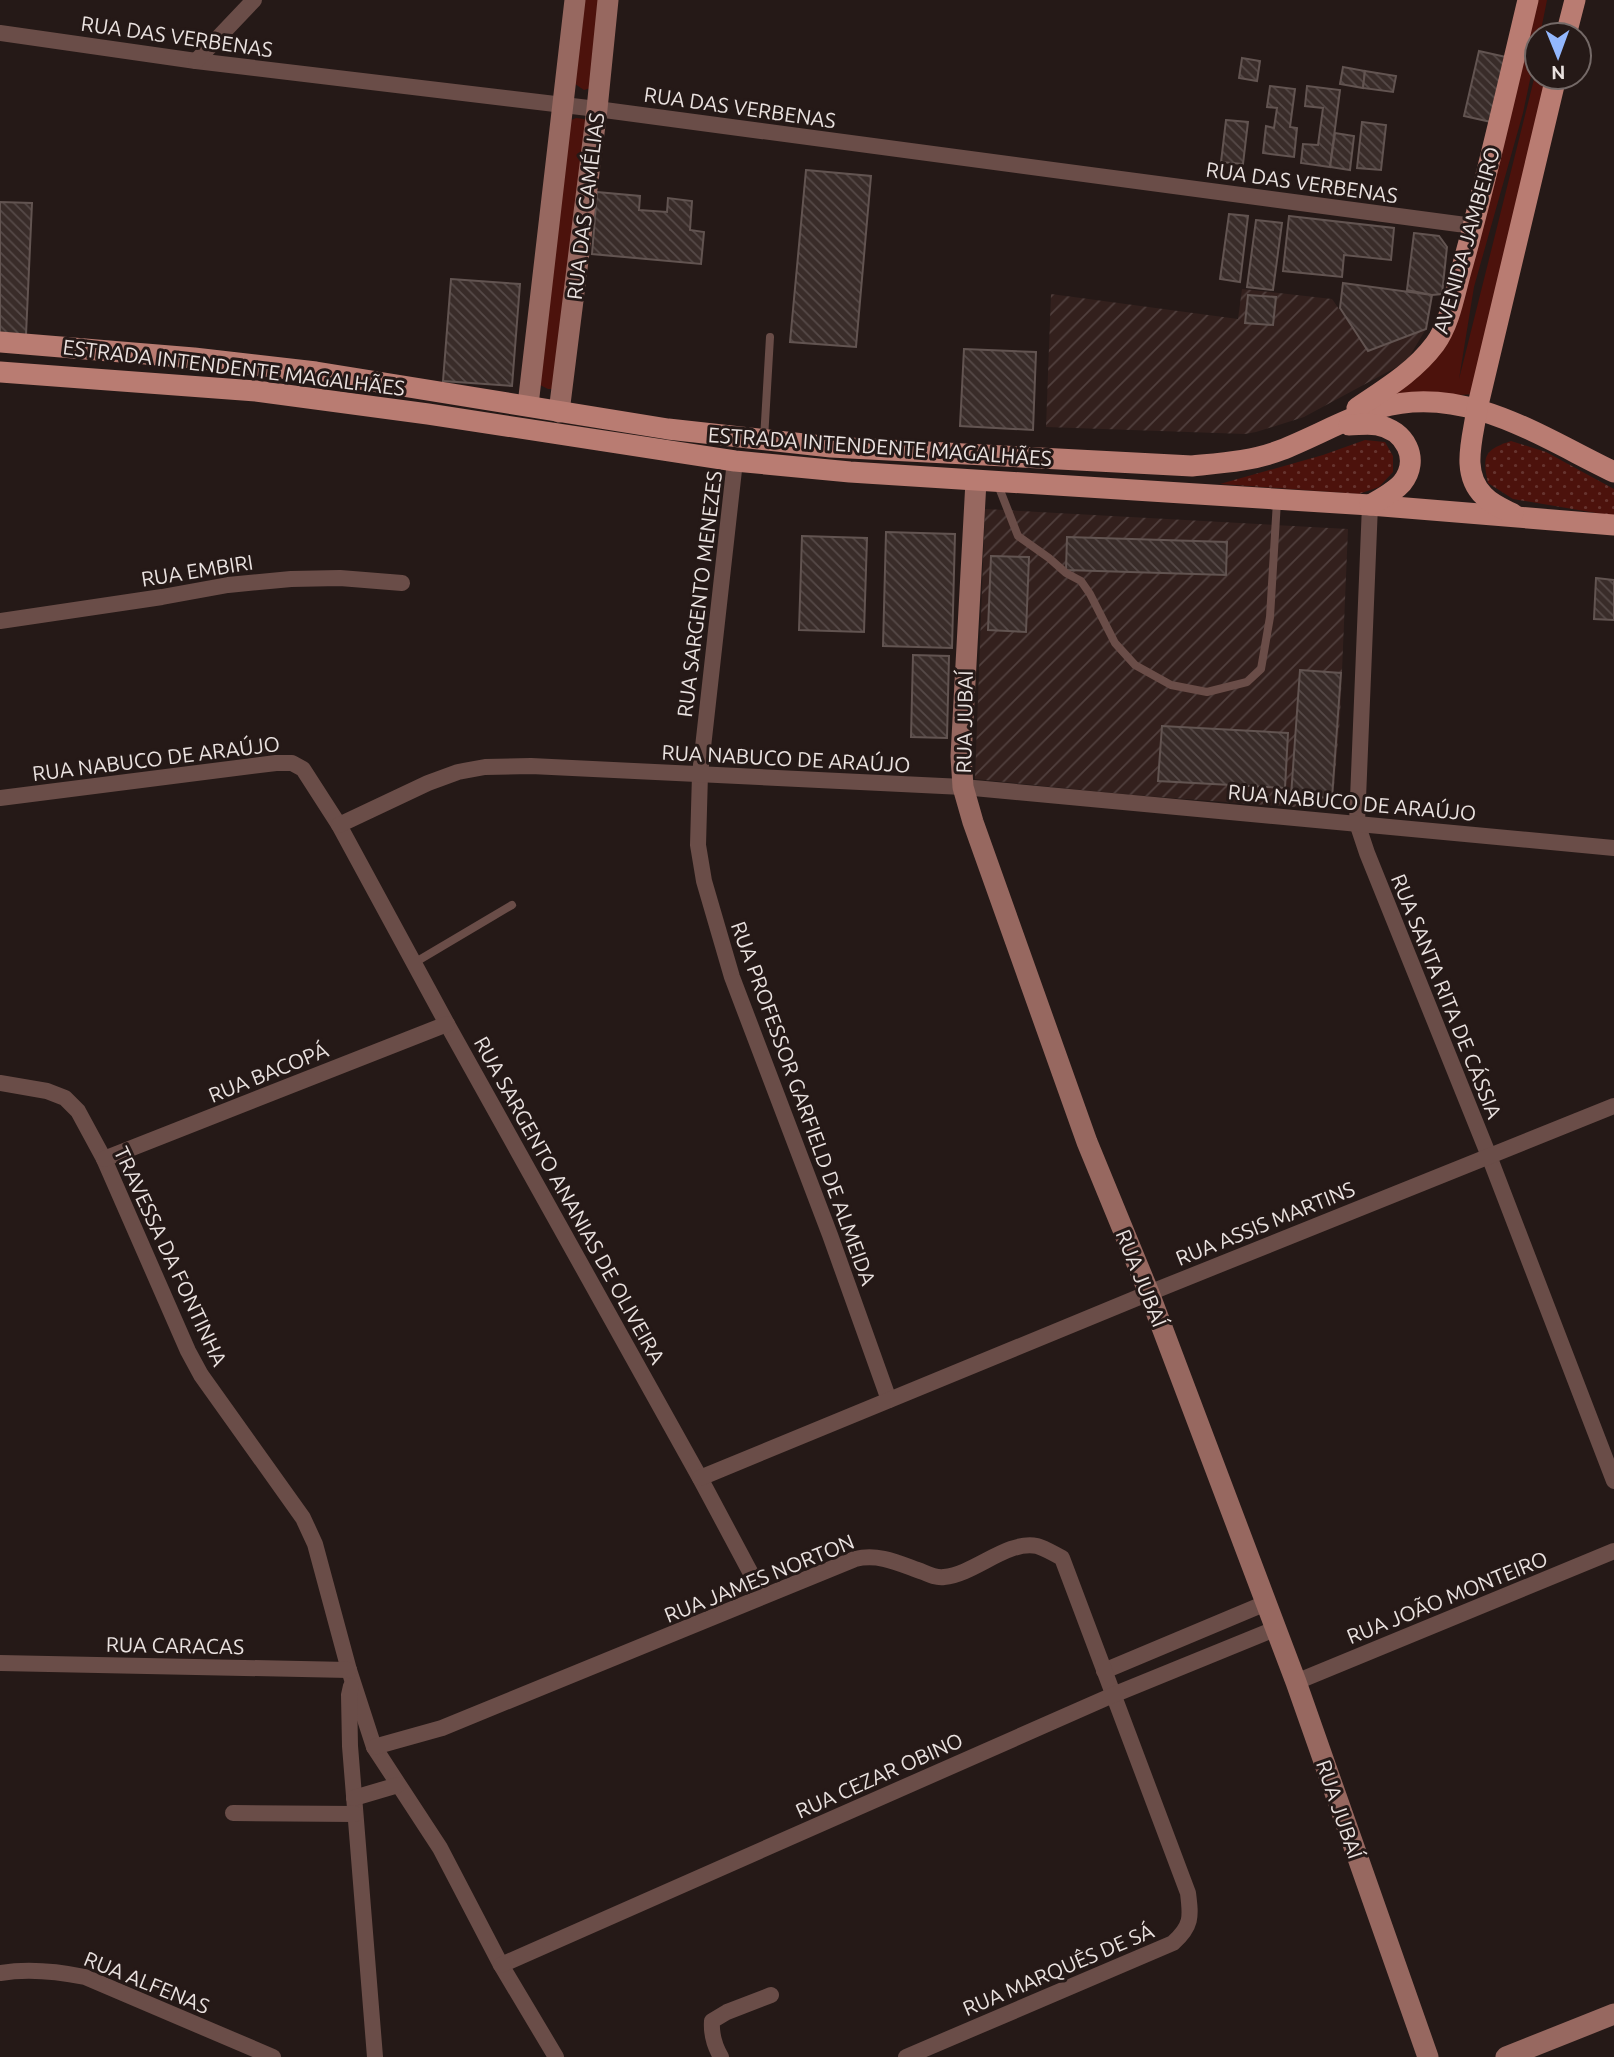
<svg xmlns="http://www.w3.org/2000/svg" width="1614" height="2057" font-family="Ubuntu,sans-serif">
<defs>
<pattern id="industrial-furrows" width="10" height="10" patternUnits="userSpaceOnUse" patternTransform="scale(1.75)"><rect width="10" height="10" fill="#33201d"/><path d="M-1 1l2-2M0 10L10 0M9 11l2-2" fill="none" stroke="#51403e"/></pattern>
<pattern id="grass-dots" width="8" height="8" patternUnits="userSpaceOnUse" patternTransform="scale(1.75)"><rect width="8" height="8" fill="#4c120c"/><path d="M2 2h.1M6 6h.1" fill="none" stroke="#66342f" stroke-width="1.8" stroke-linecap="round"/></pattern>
<pattern id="building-back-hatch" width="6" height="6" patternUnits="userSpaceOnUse" patternTransform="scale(1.75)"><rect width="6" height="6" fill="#392c29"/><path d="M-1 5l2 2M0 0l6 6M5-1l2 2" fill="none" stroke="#564a48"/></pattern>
</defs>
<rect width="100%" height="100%" fill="#251917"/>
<g fill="url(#industrial-furrows)">
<path d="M1242,289L1332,299L1368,350L1426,329L1406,362L1304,417L1256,432L1245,434L1046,427L1051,294L1238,319Z"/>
<path d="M985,509L1348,529L1340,718L1332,810L1133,795L975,779Z"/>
</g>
<g fill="url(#grass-dots)">
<path d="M1365,440L1385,442L1393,456V472L1379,487L1359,494L1220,484L1323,455Z"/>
<path d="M1511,441L1546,452L1614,489V516L1513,499L1488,483C1482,456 1484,450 1511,441Z"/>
</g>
<g fill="#4c120c">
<path d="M581,0H603L591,88L584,90L575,84Z"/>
<path d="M1532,0H1547L1540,35H1537V47L1523,113L1474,287L1459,379L1537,67V77H1554L1477,394L1385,399L1444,343Z"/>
<path d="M576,118L584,119L587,122L552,389H548L540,385L569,121Z"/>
</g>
<g fill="url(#building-back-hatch)" stroke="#625451" stroke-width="2">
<path d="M1479,51L1506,57L1491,122L1464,116Z"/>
<path d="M1242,58L1260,61L1257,81L1239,78Z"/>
<path d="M1343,67L1365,71L1363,88L1340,84Z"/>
<path d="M1365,71L1396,76L1393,92L1363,88Z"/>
<path d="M1270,86L1295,89L1290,127L1297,128L1294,157L1263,153L1266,126L1274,128L1277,108L1267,107Z"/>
<path d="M1307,86L1340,90L1330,167L1301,163L1303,144L1318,145L1323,108L1305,106Z"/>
<path d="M1226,120L1248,122L1243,164L1221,162Z"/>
<path d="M1362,122L1386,125L1381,170L1357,168Z"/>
<path d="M1335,133L1354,136L1350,170L1330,167Z"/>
<path d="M806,170L871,176L856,347L790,342Z"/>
<path d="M597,192L640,196L639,210L667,212L668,198L692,201L690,230L704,232L701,264L592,254Z"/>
<path d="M0,202L32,203L26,335L0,334Z"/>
<path d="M1229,214L1248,216L1240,282L1220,279Z"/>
<path d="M1289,216L1394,228L1391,260L1344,255L1342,277L1283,271Z"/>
<path d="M1256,220L1282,223L1273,290L1247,287Z"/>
<path d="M1414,233L1439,236L1447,247L1442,294L1432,295L1407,290Z"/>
<path d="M451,279L520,284L512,386L443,381Z"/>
<path d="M1343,283L1432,295L1426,329L1368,351L1340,308Z"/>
<path d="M1248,295L1276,297L1273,325L1245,323Z"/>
<path d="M964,349L1036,352L1033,430L960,426Z"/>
<path d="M886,532L955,534L952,648L883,646Z"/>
<path d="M802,536L867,538L864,632L799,630Z"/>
<path d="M1067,537L1227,542L1226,575L1066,570Z"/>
<path d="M991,556L1029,557L1026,632L988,630Z"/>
<path d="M1596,578L1614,580V620L1594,619Z"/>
<path d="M913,655L949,656L947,738L911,737Z"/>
<path d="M1300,670L1341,673L1332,798L1291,796Z"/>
<path d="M1162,726L1288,733L1285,788L1158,781Z"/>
</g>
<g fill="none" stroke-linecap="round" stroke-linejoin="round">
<g stroke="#6a4d48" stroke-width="8">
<path d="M764,439L770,337"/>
<path d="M998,485L1018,536L1049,558L1066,573L1081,581L1090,594L1115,643L1135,665L1171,685L1207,692L1247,682L1261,669L1270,617L1277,501"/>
<path d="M414,963L512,905"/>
</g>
<g stroke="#6a4d48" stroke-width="16">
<path d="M0,33L196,61L597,109L1473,226"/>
<path d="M196,61L254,0"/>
<path d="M735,461L700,774L698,845L704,881L732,977L830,1235L889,1400"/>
<path d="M1370,505L1357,823L1367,853L1489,1156L1614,1481"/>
<path d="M0,621L162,597L228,585L291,579L340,578L402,583"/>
<path d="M0,798L276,763H292L303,769L339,825L447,1024L700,1478L763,1596"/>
<path d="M339,825L428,783L458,772L485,767L531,766L963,787L1614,848"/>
<path d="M0,1083L47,1091L65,1098L78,1111L104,1159L188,1351L201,1375L303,1518L315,1544L349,1670L374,1747L440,1848L501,1965L556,2057"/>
<path d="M104,1159L447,1024"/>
<path d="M700,1478L1149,1293L1614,1106"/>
<path d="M0,1663L349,1670"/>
<path d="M1104,1671L1266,1603"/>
<path d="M1296,1682L1614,1551"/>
<path d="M351,1686L349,1695L350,1746L375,2057"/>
<path d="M374,1747L442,1728L855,1559C880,1553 900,1564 923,1572C930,1575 937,1578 944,1577C975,1574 1007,1540 1037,1546C1045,1548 1054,1554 1062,1558L1188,1893C1191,1917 1192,1926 1173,1943L906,2057"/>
<path d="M354,1798L398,1785"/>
<path d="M233,1813L355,1814"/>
<path d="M501,1965L1113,1695L1275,1629"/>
<path d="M0,1973C29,1968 56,1971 85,1977L273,2057"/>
<path d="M721,2057C714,2045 711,2035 712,2021L727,2012L771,1995"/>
</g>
<g stroke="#976860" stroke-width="21">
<path d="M528,405L575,0"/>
<path d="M559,412L597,109L608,0"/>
<path d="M976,481L961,756L963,787L973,822L1087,1142L1149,1293L1296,1682L1428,2057"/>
<path d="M1506,2057L1614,2014"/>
</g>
<g stroke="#b97c72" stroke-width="21">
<path d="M1566,35L1575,0"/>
<path d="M0,342L194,358L316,372L668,429L831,447L1192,466C1222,463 1253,461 1281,450C1314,437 1345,419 1379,408C1464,383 1541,437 1614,472"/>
<path d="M0,372L256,391L428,414L735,461L850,472L1370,505L1614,525"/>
<path d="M1357,408C1385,389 1414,372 1435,344C1451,322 1455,290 1463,264C1487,177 1507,88 1528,0"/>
<path d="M1349,425C1358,425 1368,423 1377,425C1405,430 1421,459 1402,483C1394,492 1381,499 1370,505"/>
<path d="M1513,514C1503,509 1491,504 1484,496C1460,473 1473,438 1477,409L1556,77"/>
</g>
</g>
<g text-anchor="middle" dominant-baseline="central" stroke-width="6" stroke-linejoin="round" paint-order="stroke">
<g font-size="21" fill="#eae2e0" stroke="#251917">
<text transform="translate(177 36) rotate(8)">RUA DAS VERBENAS</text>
<text transform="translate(740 107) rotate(8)">RUA DAS VERBENAS</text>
<text transform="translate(1302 182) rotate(8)">RUA DAS VERBENAS</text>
<text transform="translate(585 206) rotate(-83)">RUA DAS CAMÉLIAS</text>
<text transform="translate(1466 240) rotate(-74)">AVENIDA JAMBEIRO</text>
<text transform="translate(234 367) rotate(7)">ESTRADA INTENDENTE MAGALHÃES</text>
<text transform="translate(880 446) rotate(4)">ESTRADA INTENDENTE MAGALHÃES</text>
<text transform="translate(197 570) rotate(-9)">RUA EMBIRI</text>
<text transform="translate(699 594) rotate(-83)">RUA SARGENTO MENEZES</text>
<text transform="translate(964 722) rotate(-89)">RUA JUBAÍ</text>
<text transform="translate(156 758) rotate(-7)">RUA NABUCO DE ARAÚJO</text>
<text transform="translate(786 758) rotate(3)">RUA NABUCO DE ARAÚJO</text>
<text transform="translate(1352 802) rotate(5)">RUA NABUCO DE ARAÚJO</text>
<text transform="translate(1447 996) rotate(68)">RUA SANTA RITA DE CÁSSIA</text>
<text transform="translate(268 1072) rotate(-22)">RUA BACOPÁ</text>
<text transform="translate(804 1103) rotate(70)">RUA PROFESSOR GARFIELD DE ALMEIDA</text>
<text transform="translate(570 1200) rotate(61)">RUA SARGENTO ANANIAS DE OLIVEIRA</text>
<text transform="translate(1265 1223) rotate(-22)">RUA ASSIS MARTINS</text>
<text transform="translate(171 1256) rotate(65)">TRAVESSA DA FONTINHA</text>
<text transform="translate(1142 1278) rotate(68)">RUA JUBAÍ</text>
<text transform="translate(759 1578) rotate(-22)">RUA JAMES NORTON</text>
<text transform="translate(1447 1597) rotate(-22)">RUA JOÃO MONTEIRO</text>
<text transform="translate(175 1645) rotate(1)">RUA CARACAS</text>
<text transform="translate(879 1775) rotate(-24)">RUA CEZAR OBINO</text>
<text transform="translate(1340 1809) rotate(71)">RUA JUBAÍ</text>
<text transform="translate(1058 1969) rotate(-23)">RUA MARQUÊS DE SÁ</text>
<text transform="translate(147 1982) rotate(22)">RUA ALFENAS</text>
</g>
</g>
<g transform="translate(1558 56) rotate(179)"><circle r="33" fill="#251917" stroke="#746967" stroke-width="2"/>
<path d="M0-5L12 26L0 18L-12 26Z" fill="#93b7fd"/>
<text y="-10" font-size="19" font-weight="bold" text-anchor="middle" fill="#eae2e0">N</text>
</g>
</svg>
